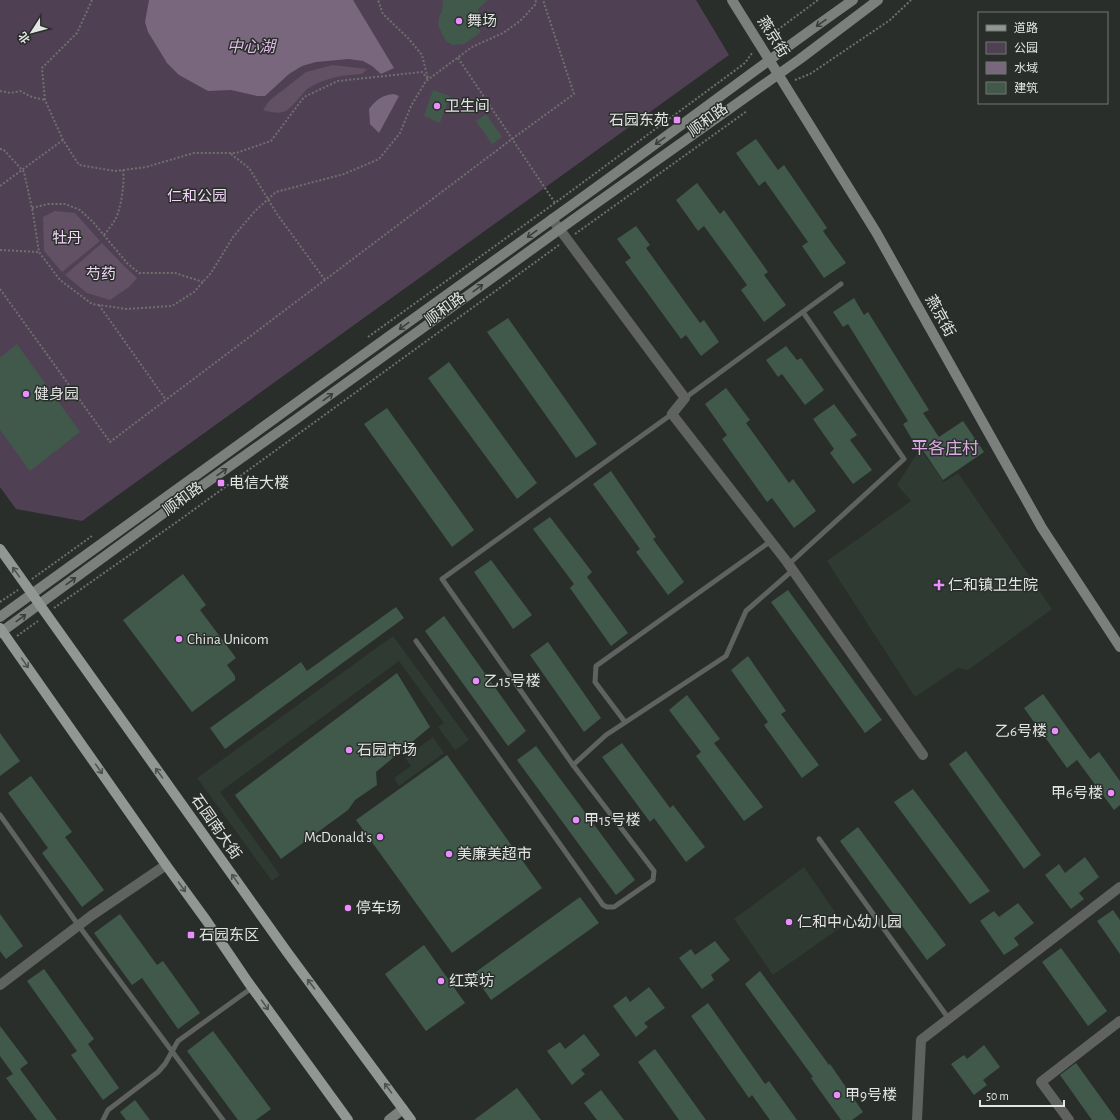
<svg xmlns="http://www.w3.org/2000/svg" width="1120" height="1120" font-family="'Alegreya Sans','Noto Sans SC',sans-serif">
<rect width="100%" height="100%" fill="#292e2b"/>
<g fill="#2f3a33">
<path d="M920,449L944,482L958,473L1052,609L968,670L958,668L915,697L827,561L911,501L897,485Z"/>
<path d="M393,636L469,740L455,750L438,727L444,723L399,661L220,792L280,875L272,881L197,778Z"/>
<path d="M433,737L444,753L399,786L394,778L411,766L405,758Z"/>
<path d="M804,867L844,925L773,975L734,919Z"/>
</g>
<path fill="#504053" d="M0,0H696L729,55L82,521L16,509L0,487Z"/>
<g fill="#625165">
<path d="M333,65L367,69L362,74C343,75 322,78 306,90C304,92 302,95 300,97C287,112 284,116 263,110L270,100L306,72Z"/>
<path d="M55,211L75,213L100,241L62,272L44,251L43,217Z"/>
<path d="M102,243L121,263L137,278L129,287L110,300L87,293L65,275Z"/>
</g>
<g fill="#79677d">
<path d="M149,0H353L394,68L381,74L372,66L363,61L349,59L316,62L302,66L289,74L265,96H257L231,90L208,91L179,75L167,63L148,32L145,22Z"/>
<path d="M394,94L399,96L379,133L370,124L369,109C376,100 382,95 394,94Z"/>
</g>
<g fill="#40594a">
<path d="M443,0H488L478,9L480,17V33L464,44L452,45L446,41L438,25L439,17L442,12Z"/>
<path d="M433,90L450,96L440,123L424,116Z"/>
<path d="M486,114L502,137L492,144L476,121Z"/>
<path d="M756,139L778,170L784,165L827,228L823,231L846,263L824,278L802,246L808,242L765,181L759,186L736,153Z"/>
<path d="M697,183L720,214L724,210L768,272L764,275L786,305L764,322L741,290L747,285L704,226L698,231L676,200Z"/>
<path d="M636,226L650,245L646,248L700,323L704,320L719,342L701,356L686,335L681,339L625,262L631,258L617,239Z"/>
<path d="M854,298L864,315L868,312L929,410L923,413L939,437L963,421L984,452L943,480L915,439L913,441L903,424L908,421L848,324L843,327L833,312Z"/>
<path d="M508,318L597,444L576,458L487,332Z"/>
<path d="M17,344L80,432L30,471L0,430V358Z"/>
<path d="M786,346L797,360L801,358L824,390L805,405L782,374L778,377L766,360Z"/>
<path d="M449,362L537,483L517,499L428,378Z"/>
<path d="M726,388L750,420L746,423L789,483L793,479L816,511L794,528L772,498L767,502L722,439L727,435L705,404Z"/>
<path d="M834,404L857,435L850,440L872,470L853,484L830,453L834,449L813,419Z"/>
<path d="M387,408L474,530L452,547L364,424Z"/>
<path d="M611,471L656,537L653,539L684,582L668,595L636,552L640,549L593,484Z"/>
<path d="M550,517L592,572L587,577L628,633L611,646L570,588L574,584L533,529Z"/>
<path d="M491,560L532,615L513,629L474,572Z"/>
<path d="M183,574L206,605L200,610L236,658L227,665L235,676V680L192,712L123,620Z"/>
<path d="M788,590L882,720L865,733L771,602Z"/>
<path d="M396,607L404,618L225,749L210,728L301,662L307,671Z"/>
<path d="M444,616L526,731L508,746L425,631Z"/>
<path d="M548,642L601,718L584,732L530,655Z"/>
<path d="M748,656L786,711L781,714L819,765L802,778L764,725L768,722L731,670Z"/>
<path d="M397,673L430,727L376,772L377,785L355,800L348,810L281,859L235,795Z"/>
<path d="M1043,694L1090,759L1099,752L1120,781V805L1114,810L1077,760L1067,768L1024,708Z"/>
<path d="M687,695L720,739L714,743L763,807L744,821L696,756L701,752L669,710Z"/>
<path d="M0,733L20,761L0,776Z"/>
<path d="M622,743L670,808L673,805L705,847L686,862L654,818L650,822L602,757Z"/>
<path d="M536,746L635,880L616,895L517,760Z"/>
<path d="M966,751L1041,855L1024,869L949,764Z"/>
<path d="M447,755L542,888L452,953L356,820Z"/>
<path d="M31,776L72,832L65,837L104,890L82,907L42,853L48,848L8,793Z"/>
<path d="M913,789L990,891L970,904L894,802Z"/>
<path d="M858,827L946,945L927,960L840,841Z"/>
<path d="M1085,857L1099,877L1079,893L1084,899L1071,909L1045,875L1059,864L1065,873Z"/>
<path d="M580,897L599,923L491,1000L473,974Z"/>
<path d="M1018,903L1034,923L1014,938L1019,945L1004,955L980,921L994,911L999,917Z"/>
<path d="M1113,910L1120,920V954L1097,921Z"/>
<path d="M0,914L23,946L6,959L0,951Z"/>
<path d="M120,914L157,965L163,961L200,1013L178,1029L142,978L132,985L94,933Z"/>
<path d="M715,941L730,960L711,975L714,980L702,989L679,958L691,949L695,955Z"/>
<path d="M424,945L465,1003L426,1031L385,974Z"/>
<path d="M1061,948L1107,1011L1088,1026L1042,962Z"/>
<path d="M44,969L94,1039L88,1044L119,1088L103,1100L71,1055L77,1051L27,981Z"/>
<path d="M760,971L829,1065L830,1064L863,1112L852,1120H841L811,1078L813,1077L745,984Z"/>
<path d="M649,987L665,1008L644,1023L648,1027L636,1037L613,1006L626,996L630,1002Z"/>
<path d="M708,1003L765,1084L769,1081L797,1120H770L752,1095L749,1098L691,1016Z"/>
<path d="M0,1026L28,1063L20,1069L57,1120H37L6,1078L13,1074L0,1056Z"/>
<path d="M213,1031L271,1109L256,1120H238L187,1051Z"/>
<path d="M584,1034L600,1055L581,1070L585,1074L572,1085L547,1051L560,1042L565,1049Z"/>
<path d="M984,1045L1000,1067L983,1080L987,1085L974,1095L951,1064L964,1055L967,1059Z"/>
<path d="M655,1049L706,1120H679L638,1062Z"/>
<path d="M1076,1063L1117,1120H1092L1060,1075Z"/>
<path d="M517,1088L541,1120H474Z"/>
<path d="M601,1090L624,1120H597L584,1103Z"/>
<path d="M135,1100L150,1120H126L120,1112Z"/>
</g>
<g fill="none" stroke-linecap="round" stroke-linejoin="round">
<g stroke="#6d716e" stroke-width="2" stroke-dasharray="2 2" stroke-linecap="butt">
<path d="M92,0L77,33L42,68L45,100L63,140L79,165L115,171L146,167L194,153H236L271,141L304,97L338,81L422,72L428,79L422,55L408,38L383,14L378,0"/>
<path d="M768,37L818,0"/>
<path d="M458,58L555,203"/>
<path d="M795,80L810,74L890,20L911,0"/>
<path d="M0,91L11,93L20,91L32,97L45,100"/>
<path d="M0,149H3L24,172L33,213L39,252L60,280L92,304L127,309L172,306L194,292L211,273L233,237L255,211L276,192L344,174L379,159L400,133L411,106L426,81L472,47L503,33L520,21L535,5L536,0"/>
<path d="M231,154L249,168L277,214L325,280"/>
<path d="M0,186L63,140"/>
<path d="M32,208L48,204H65L80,210L93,222L127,263L139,273H175L203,282"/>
<path d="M575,234L747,111"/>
<path d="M104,235C108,230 112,225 115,220C121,209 125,182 123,170"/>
<path d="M0,250L39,252"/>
<path d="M0,289L110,442L512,139L574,94L543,0"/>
<path d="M99,305L166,400"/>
<path d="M368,337L555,203L745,63L752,53"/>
<path d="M32,579L92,536"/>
<path d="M0,602L18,590"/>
<path d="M54,608L181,519L559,245"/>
<path d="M17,636L38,621"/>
</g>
<g stroke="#606260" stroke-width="5">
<path d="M685,398L841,284"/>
<path d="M789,564L904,459L803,312"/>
<path d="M416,641L603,905L607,907H614L653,880L654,871L573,765L606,735L726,656L746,611L793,570"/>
<path d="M625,722L595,682L596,666L771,541"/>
<path d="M573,765L442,579L672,414"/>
<path d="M0,815L79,926L223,1120"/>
<path d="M819,839L949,1019"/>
<path d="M103,1120L108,1110L158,1072L165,1064L178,1041L253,987"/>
</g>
<g stroke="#606260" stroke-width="10">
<path d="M552,219L685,398L672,414L787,562L923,755"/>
<path d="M0,985L91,916L166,865"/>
<path d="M917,1120L921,1040L1120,887"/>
<path d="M1069,1120L1041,1082L1120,1021"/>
</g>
<g stroke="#7c807d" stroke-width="10">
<path d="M732,0L876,232L1042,528L1120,647"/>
<path d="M0,617C186,481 375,347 562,212C660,142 755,69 853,0"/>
<path d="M0,633L172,507L295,420L574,219L800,59L878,0"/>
<path d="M389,1120L403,1109"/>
</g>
<g stroke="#919793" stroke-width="10">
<path d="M0,549L287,952L411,1120"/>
<path d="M0,628L166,865L206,920L248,982L348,1120"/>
</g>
</g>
<defs><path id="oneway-shaft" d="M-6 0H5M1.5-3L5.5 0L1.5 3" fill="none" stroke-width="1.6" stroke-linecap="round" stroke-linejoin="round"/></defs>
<g stroke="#3a3e3b">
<use href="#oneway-shaft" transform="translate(821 23) rotate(145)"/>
<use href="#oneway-shaft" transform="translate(660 141) rotate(144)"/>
<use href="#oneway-shaft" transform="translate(532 234) rotate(144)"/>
<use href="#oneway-shaft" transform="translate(478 288) rotate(-36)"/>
<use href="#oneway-shaft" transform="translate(404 326) rotate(144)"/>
<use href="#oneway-shaft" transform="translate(328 397) rotate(-36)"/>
<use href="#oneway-shaft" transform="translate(222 472) rotate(-35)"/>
<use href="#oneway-shaft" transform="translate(71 581) rotate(-36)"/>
<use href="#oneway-shaft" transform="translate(21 618) rotate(-36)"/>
</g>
<g stroke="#4d534f">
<use href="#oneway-shaft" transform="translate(16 572) rotate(-126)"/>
<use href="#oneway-shaft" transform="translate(25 663) rotate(55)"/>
<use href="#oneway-shaft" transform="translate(99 769) rotate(55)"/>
<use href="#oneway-shaft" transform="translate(159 773) rotate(-126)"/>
<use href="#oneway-shaft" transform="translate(235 879) rotate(-125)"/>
<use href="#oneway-shaft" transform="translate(182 887) rotate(54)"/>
<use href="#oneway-shaft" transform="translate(311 984) rotate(-127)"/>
<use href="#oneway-shaft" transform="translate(265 1005) rotate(55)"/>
<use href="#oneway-shaft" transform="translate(388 1088) rotate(-126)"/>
</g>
<g fill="#eb8dfc" stroke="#292e2b" stroke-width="1.5">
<circle cx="459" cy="21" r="4"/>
<circle cx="437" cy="106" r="4"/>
<rect x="673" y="116" width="8" height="8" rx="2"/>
<circle cx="26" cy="394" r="4"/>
<rect x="217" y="479" width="8" height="8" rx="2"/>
<path d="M937 579h4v4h4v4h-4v4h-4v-4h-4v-4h4z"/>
<circle cx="179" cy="639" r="4"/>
<circle cx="476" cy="681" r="4"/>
<circle cx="1055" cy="731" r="4"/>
<circle cx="349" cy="750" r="4"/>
<circle cx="1111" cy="793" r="4"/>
<circle cx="576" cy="820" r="4"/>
<circle cx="380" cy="837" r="4"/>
<circle cx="449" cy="854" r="4"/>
<circle cx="348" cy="908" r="4"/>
<circle cx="789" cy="922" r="4"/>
<rect x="187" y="931" width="8" height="8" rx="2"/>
<circle cx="441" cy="981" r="4"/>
<circle cx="837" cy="1095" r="4"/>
</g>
<g text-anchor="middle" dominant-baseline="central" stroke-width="3" stroke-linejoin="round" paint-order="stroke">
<g font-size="15" fill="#e2e5e3" stroke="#292e2b" text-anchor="start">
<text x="467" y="21">舞场</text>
<text x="445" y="106">卫生间</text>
<text x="669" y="120" text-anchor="end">石园东苑</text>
<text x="34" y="394">健身园</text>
<text x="229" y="483">电信大楼</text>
<text x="948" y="585">仁和镇卫生院</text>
<text x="187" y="639">China Unicom</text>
<text x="484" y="681">乙15号楼</text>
<text x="1047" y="731" text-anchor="end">乙6号楼</text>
<text x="357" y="750">石园市场</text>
<text x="1103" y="793" text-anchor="end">甲6号楼</text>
<text x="584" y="820">甲15号楼</text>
<text x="372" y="837" text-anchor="end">McDonald's</text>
<text x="457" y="854">美廉美超市</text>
<text x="356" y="908">停车场</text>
<text x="797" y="922">仁和中心幼儿园</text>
<text x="199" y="935">石园东区</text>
<text x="449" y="981">红菜坊</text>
<text x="845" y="1095">甲9号楼</text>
</g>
<g font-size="15" fill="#e2e5e3" stroke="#292e2b">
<text transform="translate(773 37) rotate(58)">燕京街</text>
<text transform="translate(708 120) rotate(-36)">顺和路</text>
<text transform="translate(445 309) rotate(-36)">顺和路</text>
<text transform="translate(940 316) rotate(61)">燕京街</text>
<text transform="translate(183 499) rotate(-36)">顺和路</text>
<text transform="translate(216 827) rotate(55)">石园南大街</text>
</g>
<g font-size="15" fill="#f4d7fa" stroke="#292e2b">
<text x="197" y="196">仁和公园</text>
<text x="67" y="238">牡丹</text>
<text x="101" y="274">芍药</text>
</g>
<g font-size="16" font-style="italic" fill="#ddb9e4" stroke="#292e2b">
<text x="251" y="47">中心湖</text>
</g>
<g font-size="17" fill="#deabe7" stroke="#292e2b">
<text x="945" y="448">平各庄村</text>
</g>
</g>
<rect x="978" y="12" width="130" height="92" fill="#292e2b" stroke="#737775"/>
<rect x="986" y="25" width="20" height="6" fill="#919793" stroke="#737775"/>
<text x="1014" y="32" font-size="12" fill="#e2e5e3">道路</text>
<rect x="986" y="42" width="20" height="12" fill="#504053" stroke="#737775"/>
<text x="1014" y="52" font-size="12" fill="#e2e5e3">公园</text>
<rect x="986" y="62" width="20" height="12" fill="#79677d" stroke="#737775"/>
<text x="1014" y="72" font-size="12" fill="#e2e5e3">水域</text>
<rect x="986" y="82" width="20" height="12" fill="#40594a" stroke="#737775"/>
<text x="1014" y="92" font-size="12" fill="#e2e5e3">建筑</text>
<g transform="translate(32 32) rotate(234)" stroke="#292e2b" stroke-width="3" paint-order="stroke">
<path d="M0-3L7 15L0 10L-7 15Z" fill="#e2e5e3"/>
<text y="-6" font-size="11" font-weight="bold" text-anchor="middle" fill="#e2e5e3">北</text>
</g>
<path d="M980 1100v6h84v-6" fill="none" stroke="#e2e5e3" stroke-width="2"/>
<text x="986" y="1100" font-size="12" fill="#e2e5e3" stroke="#292e2b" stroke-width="3" paint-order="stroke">50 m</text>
</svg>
